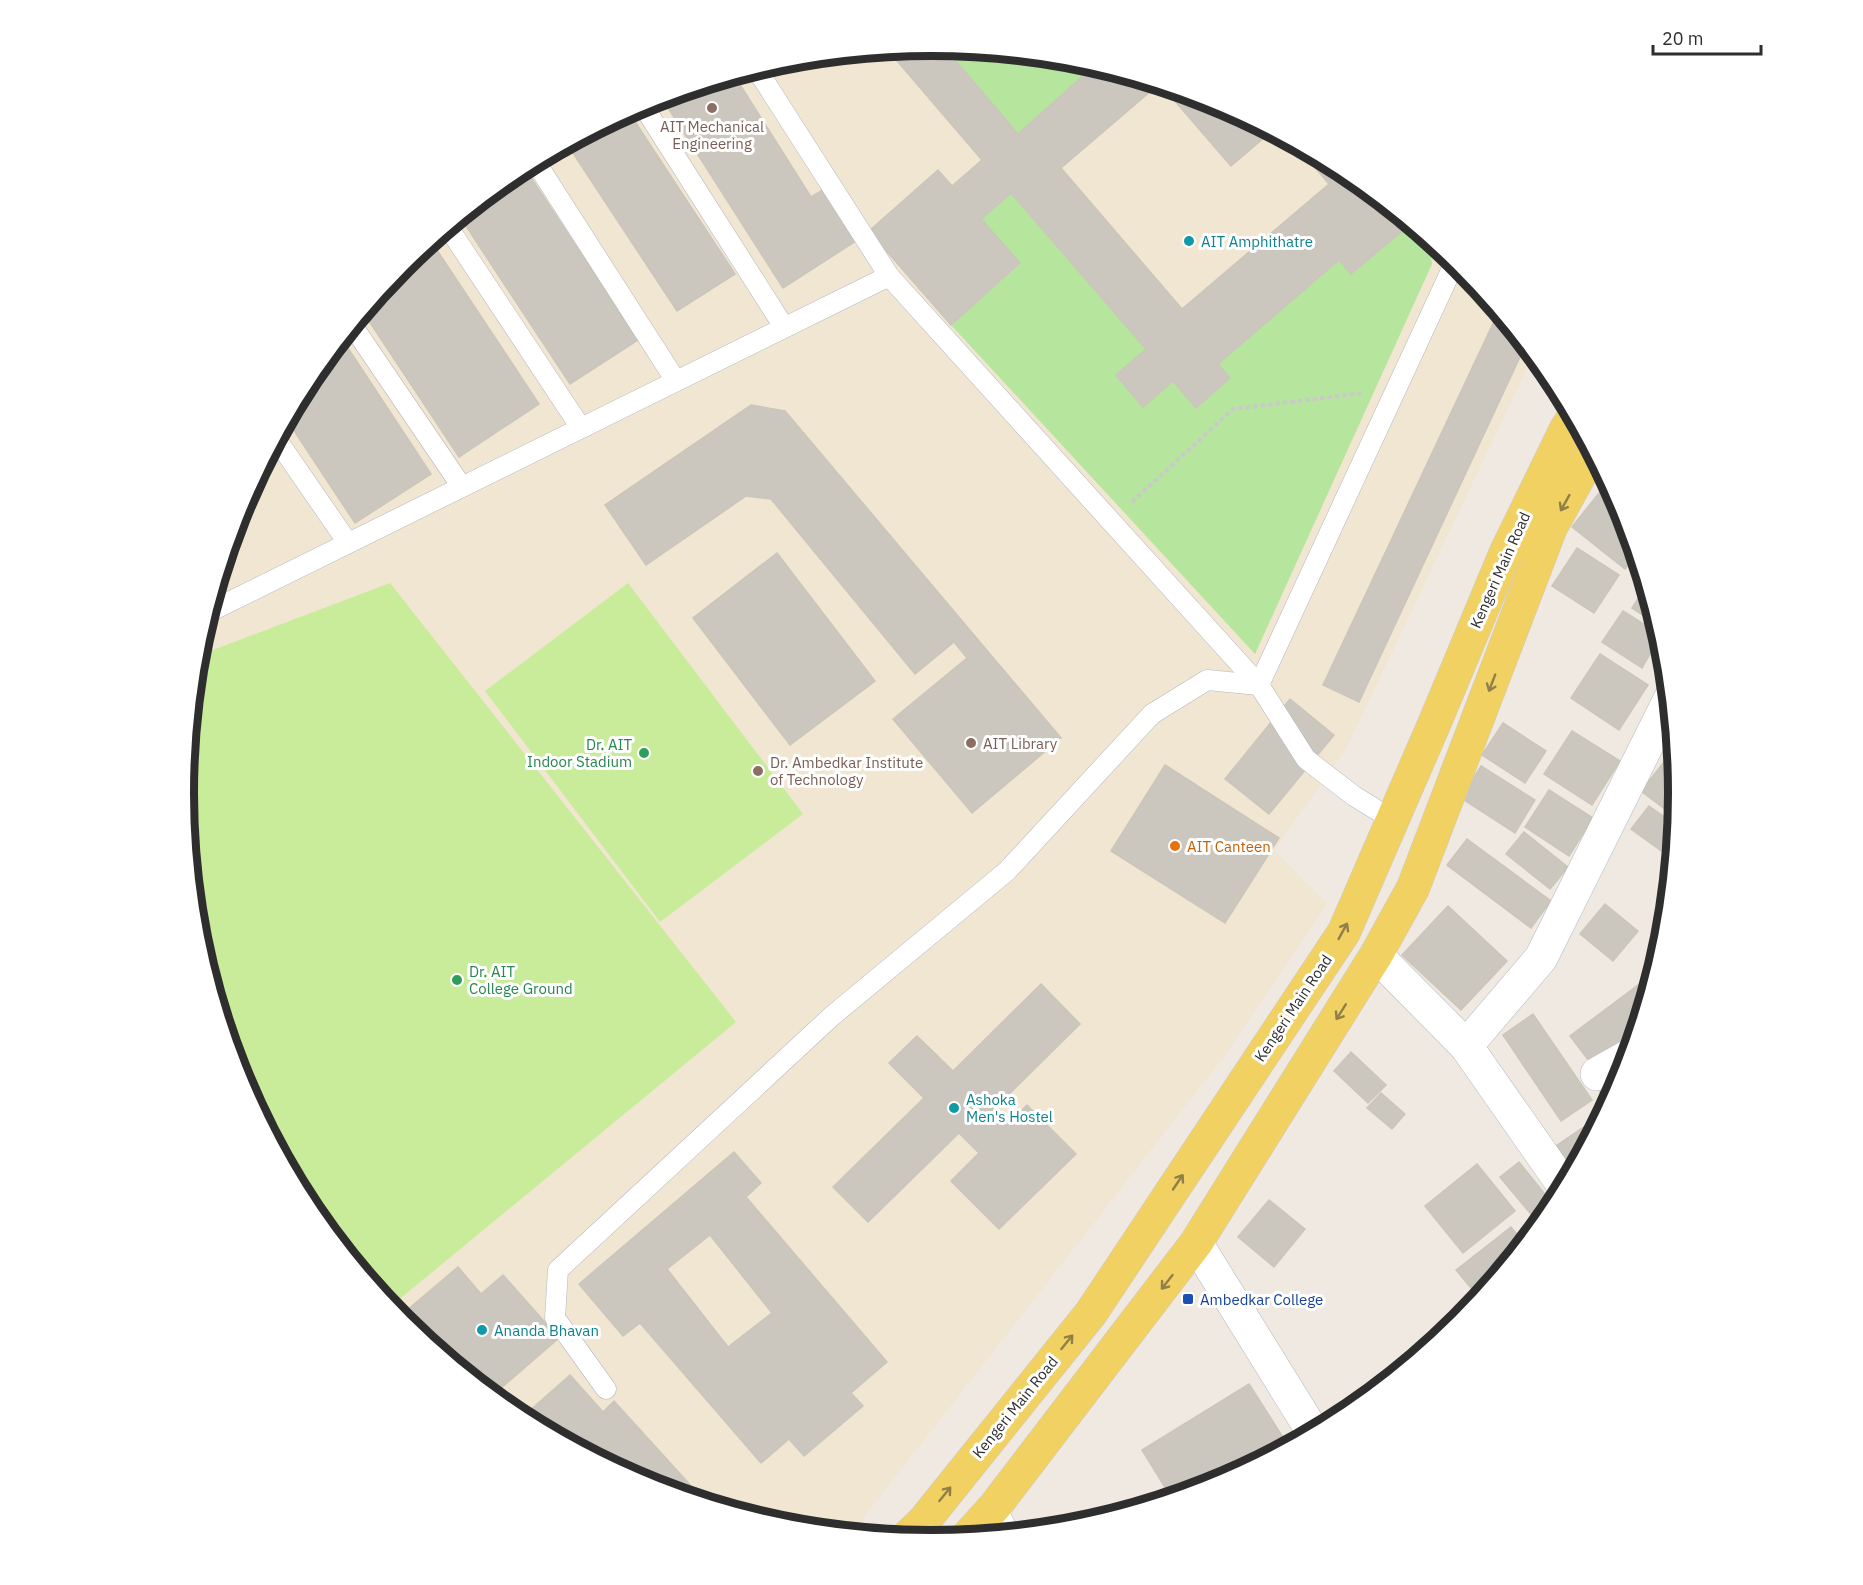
<svg xmlns="http://www.w3.org/2000/svg" width="1863" height="1585" font-family="'IBM Plex Sans',sans-serif">
<rect width="100%" height="100%" fill="#efe9e1"/>
<path fill="#f0e6d1" d="M931,45L1078,59L1218,102L1347,171L1460,264L1534,354L1346,749L1274,850L1327,904L1223,1058L852,1532L785,1526L645,1483L516,1414L403,1321L310,1207L241,1078L198,938L184,792L198,646L241,506L310,377L403,264L517,171L646,102L786,59Z"/>
<g fill="#b6e59e">
<path d="M943,46L1078,59L1095,65L1018,134Z"/>
<path d="M1011,193L1146,349L1116,375L1173,381L1196,407L1230,378L1218,364L1339,260L1352,274L1411,224L1428,237L1432,264L1255,654L951,325L1020,264L981,219Z"/>
</g>
<g fill="#c9ec9a">
<path d="M390,583L736,1022L391,1306L310,1207L241,1078L198,938L184,792L197,656Z"/>
<path d="M628,583L803,814L660,922L485,691Z"/>
</g>
<g fill="#cbc7bf" stroke="#cbc5ba" stroke-width="1.5" fill-rule="evenodd">
<path d="M932,45L943,46L1018,134L1095,65L1159,84L1061,168L1182,309L1329,184L1294,143L1347,171L1411,224L1351,274L1339,260L1218,364L1230,378L1196,408L1173,381L1143,407L1116,375L1146,349L1011,193L981,219L952,186L982,160L887,49Z"/>
<path d="M734,75L811,197L826,188L859,239L783,288L661,97Z"/>
<path d="M1161,85L1218,102L1272,131L1231,166Z"/>
<path d="M628,111L735,274L677,311L567,144Z"/>
<path d="M524,167L638,340L570,384L460,217Z"/>
<path d="M938,170L1020,263L951,325L869,231Z"/>
<path d="M431,241L539,404L459,457L363,312L403,264Z"/>
<path d="M1497,315L1505,319L1526,344L1359,702L1323,685Z"/>
<path d="M342,339L431,474L355,523L287,420L310,377Z"/>
<path d="M751,405L785,411L1061,738L972,813L893,719L967,658L954,642L915,674L771,499L746,496L646,565L605,505Z"/>
<path d="M1603,488L1618,499L1622,507L1637,555L1625,569L1572,527Z"/>
<path d="M1577,548L1619,575L1594,613L1552,586Z"/>
<path d="M777,553L875,681L790,745L693,618Z"/>
<path d="M1646,586L1658,625L1632,608Z"/>
<path d="M1623,611L1661,635L1642,668L1602,642Z"/>
<path d="M1600,654L1648,685L1619,730L1571,698Z"/>
<path d="M1290,699L1334,735L1269,814L1225,779Z"/>
<path d="M1503,723L1546,751L1525,783L1482,755Z"/>
<path d="M1572,731L1620,761L1592,805L1544,774Z"/>
<path d="M1675,748L1679,793L1677,818L1641,791Z"/>
<path d="M1165,765L1279,838L1225,923L1111,851Z"/>
<path d="M1481,766L1535,800L1515,833L1461,798Z"/>
<path d="M1549,790L1593,818L1569,856L1525,827Z"/>
<path d="M1649,806L1676,825L1674,846L1667,855L1631,829Z"/>
<path d="M1524,832L1568,867L1550,889L1506,854Z"/>
<path d="M1467,839L1551,901L1531,928L1447,865Z"/>
<path d="M1605,904L1638,931L1613,961L1580,934Z"/>
<path d="M1448,906L1507,961L1461,1010L1402,955Z"/>
<path d="M1642,982L1649,991L1636,1032L1592,1065L1570,1036Z"/>
<path d="M1041,984L1080,1024L992,1111L1006,1126L1027,1105L1076,1154L999,1229L951,1181L979,1153L959,1133L868,1222L833,1187L924,1098L889,1063L917,1036L953,1071Z"/>
<path d="M1533,1014L1592,1100L1561,1121L1503,1035Z"/>
<path d="M1351,1052L1386,1085L1368,1103L1334,1071Z"/>
<path d="M1622,1079L1608,1105L1597,1087Z"/>
<path d="M1381,1093L1405,1114L1392,1129L1367,1108Z"/>
<path d="M1604,1113L1573,1170L1556,1146Z"/>
<path d="M734,1152L761,1183L746,1197L887,1362L851,1393L863,1406L804,1456L789,1439L761,1463L640,1323L623,1336L579,1284ZM710,1235L772,1313L728,1347L667,1269Z"/>
<path d="M1519,1162L1552,1203L1534,1218L1500,1177Z"/>
<path d="M1477,1164L1515,1211L1463,1253L1425,1206Z"/>
<path d="M1269,1200L1305,1229L1274,1267L1238,1237Z"/>
<path d="M1543,1220L1529,1237L1525,1232Z"/>
<path d="M1511,1227L1524,1243L1494,1279L1476,1294L1456,1270Z"/>
<path d="M458,1267L481,1294L503,1275L559,1338L493,1395L399,1317Z"/>
<path d="M570,1375L603,1412L614,1401L703,1499L645,1483L540,1427L527,1413Z"/>
<path d="M1249,1384L1288,1445L1217,1483L1171,1497L1142,1450Z"/>
<path d="M1136,1499L1140,1507L1107,1516Z"/>
</g>
<g fill="none" stroke-linecap="round" stroke-linejoin="round">
<g stroke="#b4b7c1" stroke-width="21">
<g id="service">
<path d="M756,68L889,276L1259,685L1306,759L1354,796L1393,820"/>
<path d="M642,104L784,327"/>
<path d="M535,161L676,381"/>
<path d="M448,227L581,428"/>
<path d="M352,325L462,487"/>
<path d="M277,440L348,543"/>
<path d="M209,612L889,276"/>
<path d="M606,1389L555,1318L558,1270L832,1016L1007,871L1152,714L1207,680L1259,685L1456,260"/>
<path d="M995,1506L1009,1532"/>
</g>
</g>
<g stroke="#b4b7c1" stroke-width="34">
<g id="minor">
<path d="M1376,955L1466,1046L1564,1186"/>
<path d="M1466,1046L1541,958L1670,699"/>
<path d="M1597,1074L1629,1056"/>
<path d="M1196,1243L1313,1432"/>
</g>
</g>
<g stroke="#c9c9c9" stroke-width="34">
<g id="primary">
<path d="M968,1536L995,1506L1196,1243L1376,955L1413,888L1551,527L1593,451"/>
<path d="M906,1538L924,1521L1091,1313L1344,932L1435,722L1506,552L1566,429L1574,417"/>
</g>
</g>
<path stroke="#c9c9c9" stroke-width="4" stroke-dasharray="4.5 3" stroke-linecap="butt" d="M1132,502L1233,409L1363,393"/>
<use href="#service" stroke="#fff" stroke-width="20"/>
<use href="#minor" stroke="#fff" stroke-width="33"/>
<use href="#primary" stroke="#f2d163" stroke-width="33"/>
</g>
<defs><path id="oneway-shaft" d="M-6 0H5M1.5-3L5.5 0L1.5 3" fill="none" stroke-width="1.6" stroke-linecap="round" stroke-linejoin="round" transform="scale(1.5)"/></defs>
<g stroke="#908048">
<use href="#oneway-shaft" transform="translate(1565 503) rotate(119)"/>
<use href="#oneway-shaft" transform="translate(1492 683) rotate(111)"/>
<use href="#oneway-shaft" transform="translate(1343 931) rotate(-61)"/>
<use href="#oneway-shaft" transform="translate(1341 1012) rotate(122)"/>
<use href="#oneway-shaft" transform="translate(1178 1182) rotate(-56)"/>
<use href="#oneway-shaft" transform="translate(1167 1282) rotate(128)"/>
<use href="#oneway-shaft" transform="translate(1067 1342) rotate(-51)"/>
<use href="#oneway-shaft" transform="translate(945 1494) rotate(-51)"/>
</g>
<g fill="#8d6e63" stroke="#fff" stroke-width="2">
<circle cx="712" cy="108" r="6"/>
<circle cx="971" cy="743" r="6"/>
<circle cx="758" cy="771" r="6"/>
</g>
<g fill="#0f9aa8" stroke="#fff" stroke-width="2">
<circle cx="1189" cy="241" r="6"/>
<circle cx="954" cy="1108" r="6"/>
<circle cx="482" cy="1330" r="6"/>
</g>
<g fill="#2e9e5b" stroke="#fff" stroke-width="2">
<circle cx="644" cy="753" r="6"/>
<circle cx="457" cy="980" r="6"/>
</g>
<circle fill="#e8710a" stroke="#fff" stroke-width="2" cx="1175" cy="846" r="6"/>
<rect fill="#1a4fb4" stroke="#fff" stroke-width="2" x="1182" y="1293" width="12" height="12" rx="3"/>
<g text-anchor="middle" dominant-baseline="central" stroke-width="6" stroke-linejoin="round" paint-order="stroke">
<g font-size="15" fill="#785e54" stroke="#fff" text-anchor="start">
<text x="712" y="126" text-anchor="middle">AIT Mechanical<tspan x="712" dy="17">Engineering</tspan></text>
<text x="983" y="743">AIT Library</text>
<text x="770" y="762">Dr. Ambedkar Institute<tspan x="770" dy="17">of Technology</tspan></text>
</g>
<g font-size="15" fill="#0d838f" stroke="#fff" text-anchor="start">
<text x="1201" y="241">AIT Amphithatre</text>
<text x="966" y="1099">Ashoka<tspan x="966" dy="17">Men's Hostel</tspan></text>
<text x="494" y="1330">Ananda Bhavan</text>
</g>
<g font-size="15" fill="#2e2e2e" stroke="#fff">
<text transform="translate(1500 570) rotate(-66)">Kengeri Main Road</text>
<text transform="translate(1293 1008) rotate(-56)">Kengeri Main Road</text>
<text transform="translate(1015 1407) rotate(-51)">Kengeri Main Road</text>
</g>
<g font-size="15" fill="#27864d" stroke="#fff" text-anchor="end">
<text x="632" y="744">Dr. AIT<tspan x="632" dy="17">Indoor Stadium</tspan></text>
<text x="469" y="971" text-anchor="start">Dr. AIT<tspan x="469" dy="17">College Ground</tspan></text>
</g>
<g font-size="15" fill="#c56008" stroke="#fff" text-anchor="start">
<text x="1187" y="846">AIT Canteen</text>
</g>
<g font-size="15" fill="#164399" stroke="#fff" text-anchor="start">
<text x="1200" y="1299">Ambedkar College</text>
</g>
</g>
<path d="M0 0H1863V1585H0ZM194 793a737 737 0 1 1 1474 0a737 737 0 1 1-1474 0Z" fill="#fff" fill-rule="evenodd"/>
<path fill="none" stroke="#2e2e2e" stroke-width="8" d="M194 793a737 737 0 1 1 1474 0a737 737 0 1 1-1474 0Z"/>
<path d="M1653 45v9h108v-9" fill="none" stroke="#2e2e2e" stroke-width="3"/>
<text x="1662" y="45" font-size="18" fill="#2e2e2e" stroke="#ffffff" stroke-width="4.5" paint-order="stroke">20 m</text>
</svg>
